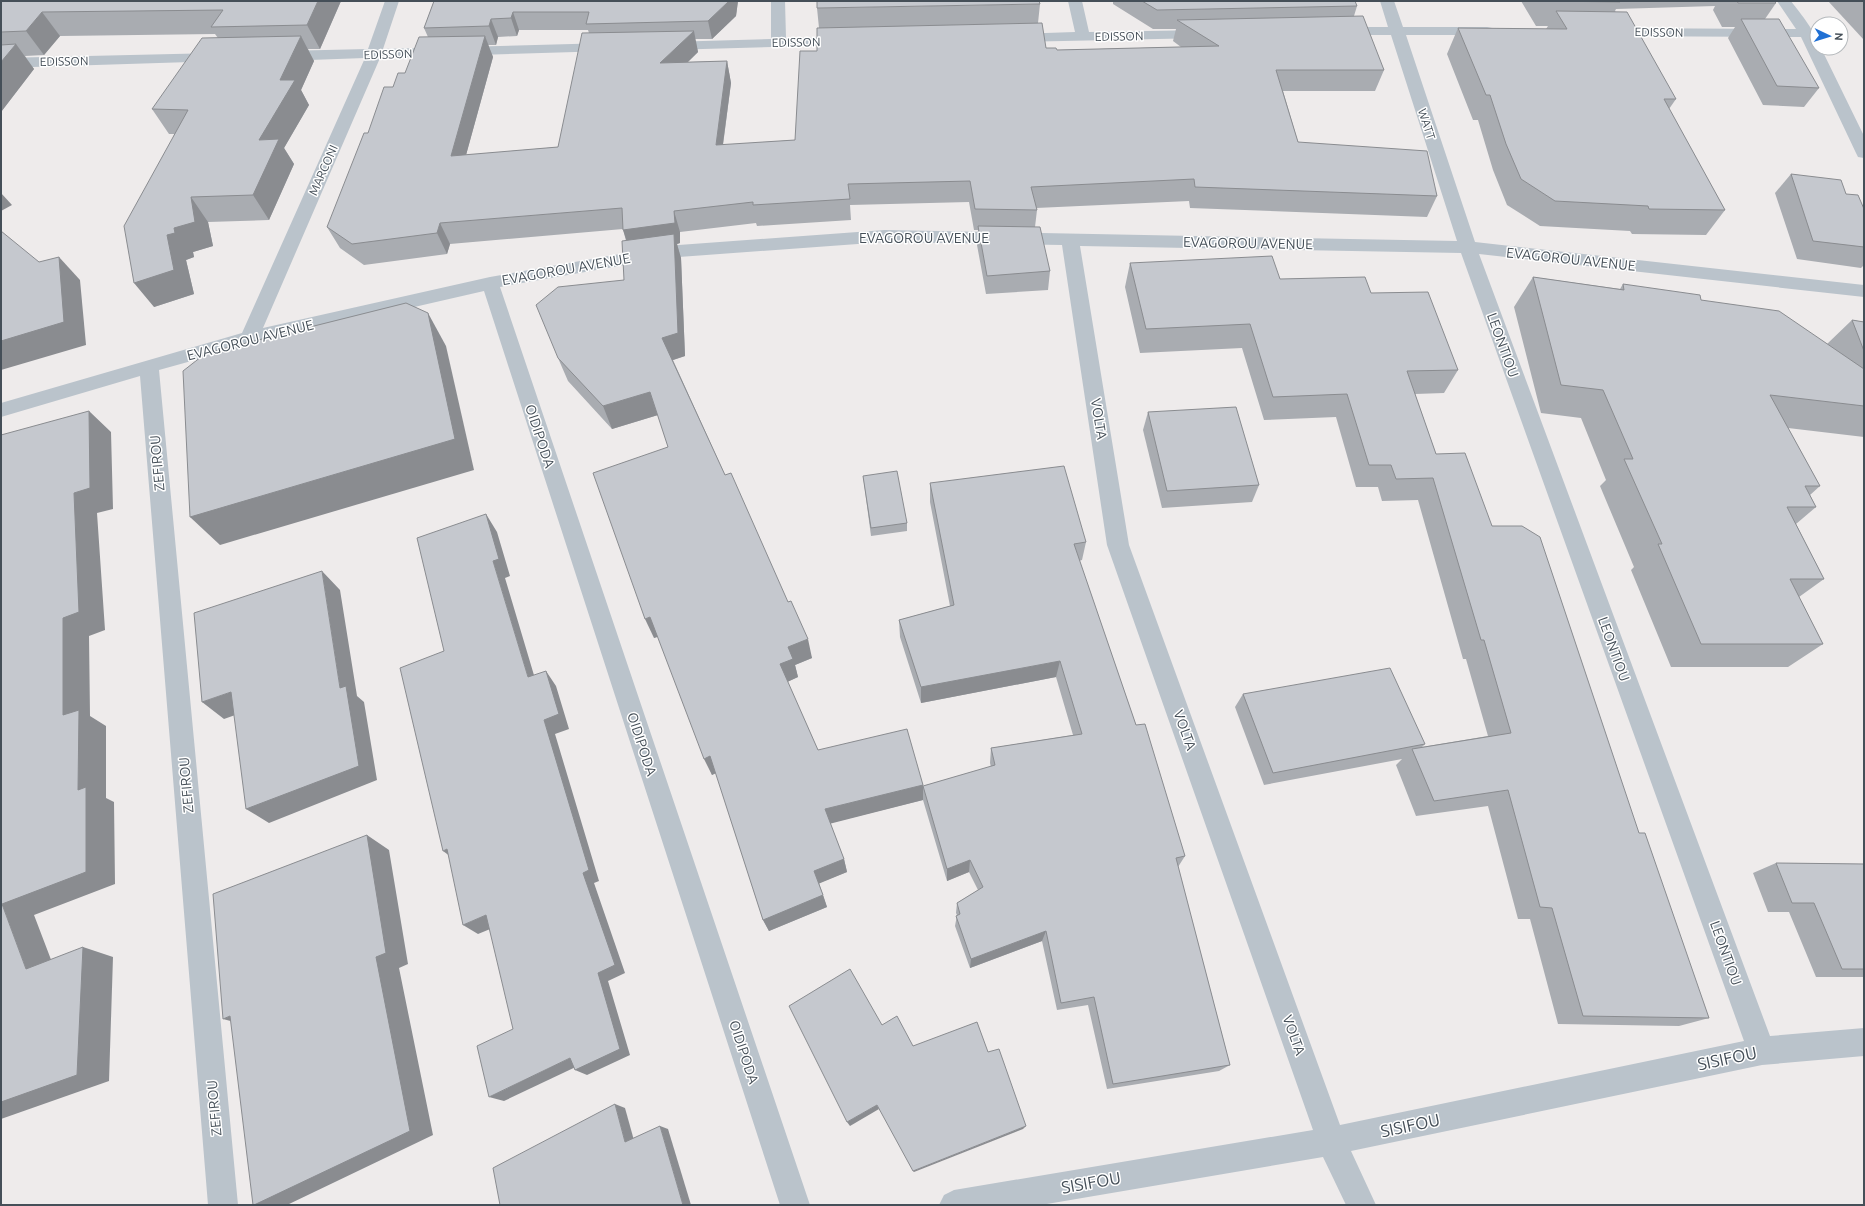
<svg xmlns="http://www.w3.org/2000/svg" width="1865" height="1206" font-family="Ubuntu,sans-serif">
<rect width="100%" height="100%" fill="#eeebeb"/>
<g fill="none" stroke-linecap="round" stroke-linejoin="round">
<g fill="#bac3cb" fill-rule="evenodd">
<path d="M385,1H399L383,49L609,43L614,44L616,47L614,50L609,51L380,58L263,328L490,277L665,246L885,230L1457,241L1391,35H1339L1334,34L1332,31L1334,28L1339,27H1388L1380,1H1394L1403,27H1487L1492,28L1494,31L1492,34L1487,35H1406L1475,242L1864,285V297L1479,254L1770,1036L1864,1028V1056L1762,1065L1351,1151L1376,1205H1346L1323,1157L1041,1205H939L944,1195L954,1190L1313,1130L1107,545L1062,245L885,242L665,258L500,287L810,1205H780L484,291L249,345L159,370L238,1205H208L140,376L1,417V403L242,333L365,58L282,61L277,59L274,56L277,53L282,51L368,49ZM1080,246L1461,253L1744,1041L1340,1125L1129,545Z"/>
<path d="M771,1H785L786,38L847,37L852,38L854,41L852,44L847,45L668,50L663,49L661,46L663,43L668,42L771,39Z"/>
<path d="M1068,1H1082L1089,32L1205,30L1210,31L1212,34L1210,37L1205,38L1015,42L1010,41L1008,38L1010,35L1015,34L1075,32Z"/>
<path d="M1777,1H1791C1801,15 1817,31 1817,48H1821L1864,136V158L1858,157L1856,153L1801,37L1609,36L1604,35L1602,32L1604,29L1609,28L1796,29Z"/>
<path d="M217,53L222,55L225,58L222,61L1,68V58Z"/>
</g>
</g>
<g fill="#a9acb1" fill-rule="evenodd">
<path d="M1,1H341L320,49H308L314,61L301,90L309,105L284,148L294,164L269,220L208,222L213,246L193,252L194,257L186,260L194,294L154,307L174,134H169L152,109L218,38L215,34L60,36L44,55L25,56L34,69L1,112Z"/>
<path d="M434,1H738L736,16L712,39H695L698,52L688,62L727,61L731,83L723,145L795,140L817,51L819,28L817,8L1040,4L1038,23L1046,48L1057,50L1181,47L1173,41L1176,29H1153L1113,4V1H1355L1357,6L1354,16L1384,70L1375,91H1283L1298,142L1437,196L1427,217L1190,208L1189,201L1036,208L1037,210L1035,227L1050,271L1048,290L986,294L977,245L978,230H974L969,202L850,205L851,220L757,226L756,223L680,232V243L677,244L681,258L685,356L673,360L725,475L812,658L795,665L798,677L787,682L818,750L923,785V786L991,767L990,763L991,748L1073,735L1056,677L921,703L900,637L899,620L950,606L930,502V483L1086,542L1082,560L1079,561L1136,725L1185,856L1178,867L1230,1065L1219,1071L1107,1089L1088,1005L1057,1010L1042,941L970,968L955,926L957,915L956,913L957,903L978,890L969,872L947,881L923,800L830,823L844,859L847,872L819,883L827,907L769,931L763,920L716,773L712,775L658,637L654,638L668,447L658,415L612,429L568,381L558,358L624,280L626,241L623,229L450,244L447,254L364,265L340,248L327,227L368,133L393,87L405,73L428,37L424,28ZM519,30H588L589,33L558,147L466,155L493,57L488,45H496L498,37L517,36Z"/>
<path d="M1521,1H1774L1776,3L1765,19L1819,88L1804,107L1763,105L1728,38L1735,27H1722L1713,10L1715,6L1616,9L1615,11L1676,99L1669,109L1725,210L1706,235L1632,234L1630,231L1540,226L1507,205L1493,170L1478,120H1473L1447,54L1458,28L1546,29L1548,26H1536Z"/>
<path d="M1828,1H1864V40Z"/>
<path d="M1791,174L1846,194L1864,209V265L1861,268L1797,259L1775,193Z"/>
<path d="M1130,263L1280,279L1371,293L1458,370L1444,393L1415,394L1436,454L1492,526L1639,833L1709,1018L1679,1026L1558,1024L1530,919H1518L1488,806L1416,816L1396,765L1402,759L1264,785L1235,707L1243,694L1425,744L1422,747L1488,736L1466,659H1463L1418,500L1382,501L1378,487H1356L1336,417L1264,420L1242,348L1140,353L1125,287Z"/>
<path d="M1533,277L1620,289L1623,284L1701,300L1827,344L1852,320L1864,322V437L1788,428L1820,486L1810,495L1816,507L1796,524L1824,579L1799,597L1823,644L1788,667H1671L1631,570L1634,567L1600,486L1606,480L1581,418L1541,413L1514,307Z"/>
<path d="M1148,412L1259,485L1252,502L1162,508L1143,430Z"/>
<path d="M863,476L907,523V531L871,536Z"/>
<path d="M1776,863L1864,864V977H1816L1789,912H1768L1753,873Z"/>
</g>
<g fill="#8a8c90">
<path d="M318,1H341L320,49L307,25Z"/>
<path d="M729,1H738L736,16L712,39L708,21Z"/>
<path d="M42,12L60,36L44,55L26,31Z"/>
<path d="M513,12L519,30L517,36L511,18Z"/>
<path d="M491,19L498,37L496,45L489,26Z"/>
<path d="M694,31L698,52L665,84L660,63Z"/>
<path d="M301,36L314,61L301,90L309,105L284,148L294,164L269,220L253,195L259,140L280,80Z"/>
<path d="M485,36L493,57L460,177L451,156Z"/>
<path d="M16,44L34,69L1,112V62Z"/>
<path d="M727,61L731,83L720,166L716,145Z"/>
<path d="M1,193L12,205L1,211Z"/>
<path d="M191,197L208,222L213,246L193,252L194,257L186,260L194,294L154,307L134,283L167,235L174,228Z"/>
<path d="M674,211L680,232V243L677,244L681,258L685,356L670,361L630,251L623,230Z"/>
<path d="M440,223L450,244L447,254L437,233Z"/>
<path d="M59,257L80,280L86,345L1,370V341Z"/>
<path d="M428,313L446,346L474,470L220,545L190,517Z"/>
<path d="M650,392L658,415L612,429L603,406Z"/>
<path d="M89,411L111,432L113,509L97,513L105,630L89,636L90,716L106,726V798L114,802L115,884L34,915L58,978L26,969L2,904L78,790L63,715V618L74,493Z"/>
<path d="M486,514L497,532L510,576L505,578L539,692L528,677L493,561Z"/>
<path d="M322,571L340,590L357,696L364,702L377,780L269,823L246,809L340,688Z"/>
<path d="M650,617L659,636L654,638L645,619Z"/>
<path d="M808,639L812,658L795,665L798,677L785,683L780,664L788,647Z"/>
<path d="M1060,661L1056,677L921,703V687Z"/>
<path d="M546,671L556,686L569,729L555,734L599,881L594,883L625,973L608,981L630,1055L587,1075L575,1070L598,973L583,873L544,720Z"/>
<path d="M231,692L252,709L224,719L202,702Z"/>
<path d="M710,756L718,772L712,775L704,759Z"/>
<path d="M923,785V800L829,824L825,809Z"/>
<path d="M367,835L389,850L408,964L399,968L433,1135L287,1205H254L376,957Z"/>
<path d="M447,849L458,862L443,851Z"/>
<path d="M844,859L847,872L818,884L814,871Z"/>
<path d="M970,860L969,872L947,881V869Z"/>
<path d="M823,895L827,907L769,931L763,920Z"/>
<path d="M486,915L500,925L478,934L463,925Z"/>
<path d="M1046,931L1042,941L970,968L971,959Z"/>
<path d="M83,947L113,957L109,1081L1,1119V1102Z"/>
<path d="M230,1016L253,1027L223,1019Z"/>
<path d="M570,1058L582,1064L504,1101L489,1097Z"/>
<path d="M615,1104L625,1108L635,1144L625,1142Z"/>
<path d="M877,1105L879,1109L850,1126L847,1122Z"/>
<path d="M660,1126L668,1129L691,1205H683Z"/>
<path d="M1026,1126L1023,1129L914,1172L913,1171Z"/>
</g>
<g fill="#c5c8ce" stroke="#8a8c90">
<path d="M1,1H318L307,25L211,27L223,10L42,12L26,31L1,32Z"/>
<path d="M434,1H729L708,21L586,24L589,12H513L511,18L491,19L489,26L424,28Z"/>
<path d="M817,1H1039L1040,4L817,8Z"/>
<path d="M1142,1H1355L1357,6L1157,10Z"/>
<path d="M1548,1H1620V2Z"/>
<path d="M1737,1H1774L1776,3H1738Z"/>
<path d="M1556,11L1627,12L1676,99H1664L1725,210L1649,209L1648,206L1555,201L1521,179L1506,144L1490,95H1486L1458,28L1567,29Z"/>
<path d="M1363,16L1384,70H1276L1298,142L1427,151L1437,196L1195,187L1194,179L1031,187L1037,210L975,209L970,181L848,184L850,199L753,205V202L674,211L675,223L623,230L622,208L440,223L437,233L352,244L327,227L364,133H368L384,87H393L398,73H405L419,37L485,36L451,156L558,147L582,33L694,31L660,63L727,61L716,145L795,140L800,51H817V28L1042,23L1046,48H1056L1057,50L1219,46L1177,20Z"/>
<path d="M1741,19H1779L1819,88L1777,86Z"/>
<path d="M301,36L280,80H295L259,140L279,139L253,195L191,197L195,222L174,228L175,233L167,235L174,270L134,283L124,226L188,110L152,109L202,38Z"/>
<path d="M16,44L1,62V45Z"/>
<path d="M1791,174L1841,180L1846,194L1858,195L1864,209V247L1813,241Z"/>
<path d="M978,226L1040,227L1050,271L987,276Z"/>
<path d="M1,231L39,262L59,257L64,322L1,341Z"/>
<path d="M674,234L678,333L662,338L725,475L731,473L788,602L791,601L808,639L788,647L793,659L780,664L818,750L907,729L923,785L825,809L844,859L814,871L823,895L763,920L710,756L704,759L650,617L645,619L593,473L668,447L650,392L603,406L558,358L536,305L558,287L624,280L622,241Z"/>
<path d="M1272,256L1280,279L1365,277L1371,293L1428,292L1458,370L1407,371L1436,454L1465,453L1492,526H1522L1540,537L1639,833H1645L1709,1018L1583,1016L1552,908L1540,907L1508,790L1434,801L1412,749L1511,733L1484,640H1481L1433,478L1396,479L1391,465H1369L1347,394L1273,397L1250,324L1146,329L1130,263Z"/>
<path d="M1533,277L1624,290L1623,284L1700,295L1701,300L1779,311L1864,369V406L1770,395L1820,486H1805L1816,507H1787L1824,579H1790L1823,644H1701L1658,544H1662L1624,459H1633L1603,390L1561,385Z"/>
<path d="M406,303L428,313L455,439L190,517L183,371L206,353Z"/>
<path d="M1852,320L1864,322V351Z"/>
<path d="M1236,407L1259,485L1167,491L1148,412Z"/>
<path d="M89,411L90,488L74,493L79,612L63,618V715L79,710L78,790L86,787V872L2,904L26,969L83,947L77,1075L1,1102V435Z"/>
<path d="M1064,466L1086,542L1074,544L1136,725L1145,724L1185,856L1176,858L1230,1065L1113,1084L1094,997L1061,1003L1046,931L971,959L956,916L960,914L957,903L983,887L970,860L947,869L923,786L995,765L991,748L1082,734L1060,661L921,687L899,620L954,605L930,483Z"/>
<path d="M897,471L907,523L871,528L863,476Z"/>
<path d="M486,514L499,559L493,561L528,677L546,671L559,714L544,720L589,870L583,873L615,965L598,973L620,1049L575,1070L570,1058L489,1097L477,1046L513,1029L486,915L463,925L447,849L443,851L400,668L444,651L417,538Z"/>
<path d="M322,571L340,688L346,686L359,766L246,809L231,692L202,702L194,613Z"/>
<path d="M1390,668L1425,744L1273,773L1243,694Z"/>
<path d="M367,835L386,953L376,957L410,1131L254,1205H253L230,1016L223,1019L213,894Z"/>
<path d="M1776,863L1864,864V969H1842L1814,903H1792Z"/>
<path d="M850,969L882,1025L897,1016L913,1046L977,1022L988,1052L999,1049L1026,1126L913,1171L877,1105L847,1122L789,1006Z"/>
<path d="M615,1104L625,1142L660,1126L683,1205H500L493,1168Z"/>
</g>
<g text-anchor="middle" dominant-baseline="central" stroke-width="3" stroke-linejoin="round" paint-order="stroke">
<g font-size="12" fill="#454f58" stroke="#fff">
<text transform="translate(1659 32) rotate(1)">EDISSON</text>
<text transform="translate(1119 36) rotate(-1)">EDISSON</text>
<text transform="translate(796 42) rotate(-1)">EDISSON</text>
<text transform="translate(388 54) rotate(-2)">EDISSON</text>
<text transform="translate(64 61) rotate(-1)">EDISSON</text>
<text transform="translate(1427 124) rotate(72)">WATT</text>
<text transform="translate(323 170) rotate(-66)">MARCONI</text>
</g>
<g font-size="14" fill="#454f58" stroke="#fff">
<text x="924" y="238">EVAGOROU AVENUE</text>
<text transform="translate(1248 243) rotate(1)">EVAGOROU AVENUE</text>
<text transform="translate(1571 259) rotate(6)">EVAGOROU AVENUE</text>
<text transform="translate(566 269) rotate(-10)">EVAGOROU AVENUE</text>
<text transform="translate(250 340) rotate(-14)">EVAGOROU AVENUE</text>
<text transform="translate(1503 345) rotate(70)">LEONTIOU</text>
<text transform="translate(1099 419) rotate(81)">VOLTA</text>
<text transform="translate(540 436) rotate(72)">OIDIPODA</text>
<text transform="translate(157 463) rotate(-95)">ZEFIROU</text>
<text transform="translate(1614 649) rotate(70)">LEONTIOU</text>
<text transform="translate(1185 730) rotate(70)">VOLTA</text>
<text transform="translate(642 744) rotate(72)">OIDIPODA</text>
<text transform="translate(186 785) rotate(-95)">ZEFIROU</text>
<text transform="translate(1726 953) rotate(70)">LEONTIOU</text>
<text transform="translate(1294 1035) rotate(70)">VOLTA</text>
<text transform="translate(744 1052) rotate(72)">OIDIPODA</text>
<text transform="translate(214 1108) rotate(-95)">ZEFIROU</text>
</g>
<g font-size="17" fill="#454f58" stroke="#fff">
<text transform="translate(1727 1058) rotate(-12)">SISIFOU</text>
<text transform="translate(1410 1125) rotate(-12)">SISIFOU</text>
<text transform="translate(1091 1182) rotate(-10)">SISIFOU</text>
</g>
</g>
<rect width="1865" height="1206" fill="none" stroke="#454f58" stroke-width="4"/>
<g transform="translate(1829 36) rotate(94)"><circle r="19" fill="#ffffff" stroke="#b5b9bc"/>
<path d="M0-3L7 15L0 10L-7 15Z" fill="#2070d4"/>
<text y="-6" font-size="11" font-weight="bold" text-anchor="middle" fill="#454f58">N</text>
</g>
</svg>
